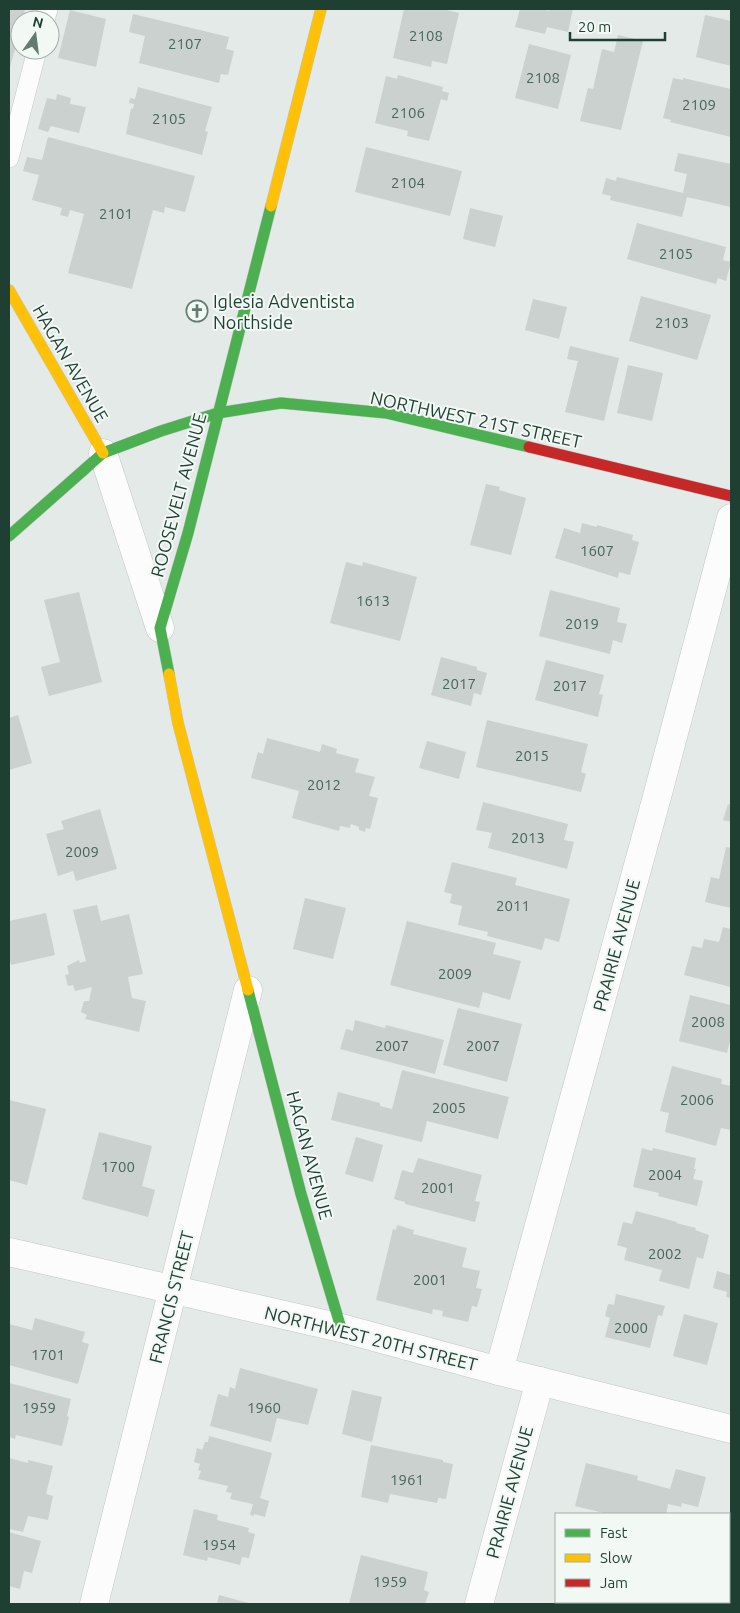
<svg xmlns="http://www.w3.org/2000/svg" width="740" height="1613" font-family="Ubuntu,sans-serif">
<rect width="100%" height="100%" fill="#e4eae7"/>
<g fill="#cad1ce">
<path d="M9,9H25L23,20H20V30L9,71Z"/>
<path d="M404,9H442L459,13L447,64L432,61L431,67L393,58Z"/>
<path d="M520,9H542L549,11L550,9H573L568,32L547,27L545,34L515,27Z"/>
<path d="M70,10L106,19L96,67L58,58Z"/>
<path d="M133,14L229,37L226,49L234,51L228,75L221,74L219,83L139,63L145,36L129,32Z"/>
<path d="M705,15L731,21V66L696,57Z"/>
<path d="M618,35L643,41L621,130L580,121L588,88L593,89L602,49L614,52Z"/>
<path d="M529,44L571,55L558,109L515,98Z"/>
<path d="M398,75L443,87L442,91L449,93L447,101L441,99L429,141L407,136L408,131L375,123L386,76L397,79Z"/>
<path d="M673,78L683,80V78L731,89V137L670,122L671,120L663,118Z"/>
<path d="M138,87L212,107L205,131L208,132L202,155L126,134L131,108L133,109L134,104L129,103L130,98L135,99Z"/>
<path d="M57,94L71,98L70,104L86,107L79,133L51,126L48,132L38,129L47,98L56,100Z"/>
<path d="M48,137L195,176L185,212L165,207L164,213L153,210L132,289L68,273L84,214L70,210L68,217L60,215L62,208L32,200L39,175L23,171L27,157L42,160Z"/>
<path d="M366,147L462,171L450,216L355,192Z"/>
<path d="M678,153L731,164V207L687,197L682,217L610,200L611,196L602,194L606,178L616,181L617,177L683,193L687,174L674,171Z"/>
<path d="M470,208L503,216L495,247L463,239Z"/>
<path d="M637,223L726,247L723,260L731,262L726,281L718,278L716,284L627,259Z"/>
<path d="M641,296L711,315L697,360L629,341Z"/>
<path d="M533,299L567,307L559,339L525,330Z"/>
<path d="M570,346L619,358L604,421L565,412L578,361L567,359Z"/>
<path d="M628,365L663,373L652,421L617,413Z"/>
<path d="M486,484L500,487L499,490L526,498L511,555L470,545Z"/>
<path d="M582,523L597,527V525L633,535L632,540L639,542L630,575L619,572L618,578L555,558L564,528L580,533Z"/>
<path d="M346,562L362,566L363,562L417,577L400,641L330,623Z"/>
<path d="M550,590L620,608L617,622L627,624L622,643L613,640L610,654L539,636Z"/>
<path d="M79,592L102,682L49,696L41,667L60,662L44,600Z"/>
<path d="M441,657L477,667V670L487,673L481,695L474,693L471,706L431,695Z"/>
<path d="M546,660L604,675L599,694L603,695L598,717L535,700Z"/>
<path d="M18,715L32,763L9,770V718Z"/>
<path d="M487,720L588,744L581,772L586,774L581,792L476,767Z"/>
<path d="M267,738L320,752L322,744L337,749L336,753L359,759L355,772L375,777L369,796L378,798L370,829L366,828L365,832L359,830V827L351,824L350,828L340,826L339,831L292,818L299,791L251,778L258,752L263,754Z"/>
<path d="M427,741L466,752L459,779L419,768Z"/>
<path d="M483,802L568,824L564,840L574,842L567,869L488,848L492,833L476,830Z"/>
<path d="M728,804L731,805V822L723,820Z"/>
<path d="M100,809L117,869L76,881L73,871L58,876L46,834L64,829L61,821Z"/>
<path d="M726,847L731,848V908L705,902L711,877L719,879Z"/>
<path d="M452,862L517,878L515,885L570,899L559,942L545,938L542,950L487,936L488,932L458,925L462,906L450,903L452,894L444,892Z"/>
<path d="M305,898L346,908L333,959L293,949Z"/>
<path d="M97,905L101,921L129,914L143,974L128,977L132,998L146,1001L139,1032L85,1019L87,1015L81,1012L84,1001H89L92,987L75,991L73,985L68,986L65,975L69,974L67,966L79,960L80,963L86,961L73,910Z"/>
<path d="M46,913L55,955L11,965L9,955V921Z"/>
<path d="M407,921L496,943L493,954L521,961L510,1000L483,992L479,1008L390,985Z"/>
<path d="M723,927L731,929V987L684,975L692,946L702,948L704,939L719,942Z"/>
<path d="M690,995L731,1005V1037L727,1053L679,1041Z"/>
<path d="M458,1008L522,1024L507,1082L443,1065Z"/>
<path d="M355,1020L385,1028L386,1025L444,1040L435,1074L340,1049L346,1029L353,1031Z"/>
<path d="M672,1066L722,1079L721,1084L731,1086V1130L721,1128L716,1146L665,1132L669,1113L660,1111Z"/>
<path d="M402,1070L509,1097L498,1139L427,1121L422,1142L331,1120L338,1092L380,1103V1106L392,1109Z"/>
<path d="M9,1100L46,1109L27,1185L9,1180Z"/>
<path d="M99,1132L152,1146L142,1186L155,1190L148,1217L82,1199Z"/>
<path d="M356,1137L383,1145L373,1182L345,1174Z"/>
<path d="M642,1148L652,1151L653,1148L696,1158L694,1169H696L693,1179L703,1181L697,1206L658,1196L659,1193L633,1187Z"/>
<path d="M418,1158L482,1175L475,1201L480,1202L475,1222L405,1204V1202L394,1199L402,1170L413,1173Z"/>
<path d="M636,1211L677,1222L676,1223L696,1228L695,1230L709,1235L703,1259L697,1257L689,1289L659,1281L662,1270L624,1260L627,1248L617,1245L623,1222L632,1224Z"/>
<path d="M397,1225L414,1230L413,1234L467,1248L462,1267L480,1271L476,1288L482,1289L477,1307L472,1306L468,1322L442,1316L443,1311L433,1309L432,1314L376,1300L393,1229L396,1230Z"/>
<path d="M717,1271L731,1275V1298L726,1297L727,1292L713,1288Z"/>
<path d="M616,1294L665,1306L662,1316L658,1315L650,1348L605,1337L610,1318L605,1316L608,1304L614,1305Z"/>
<path d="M684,1314L718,1323L707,1365L673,1356Z"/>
<path d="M35,1318L85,1332L82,1342L89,1344L78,1384L9,1365V1324L32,1330Z"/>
<path d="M240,1368L318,1389L308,1425L277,1418L271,1442L210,1426L218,1394L228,1397L230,1387L235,1389Z"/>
<path d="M9,1383L71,1399L67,1416L69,1417L62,1446L16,1435L15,1439L9,1437Z"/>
<path d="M352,1390L382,1397L372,1442L342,1434Z"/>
<path d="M209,1436L272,1453L260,1498L269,1501L265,1517L254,1514V1516L250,1515L253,1504L230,1499L232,1493L226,1492L228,1486L198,1479L201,1471L198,1470L200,1464L194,1462L197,1448L202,1450L205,1442H208Z"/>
<path d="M371,1445L443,1460V1462L453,1464L446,1499L438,1498L437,1503L390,1494L388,1503L361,1497Z"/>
<path d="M9,1458L28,1463V1460L53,1466L46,1494L53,1496L48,1520L28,1516L23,1532L9,1529Z"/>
<path d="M586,1463L638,1476L637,1480L670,1489L676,1469L706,1477L698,1507L682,1503L681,1507L668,1504L666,1514H608L575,1506Z"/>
<path d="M194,1509L218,1515L217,1520L249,1528L248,1532L255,1534L249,1558L242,1557L240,1565L208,1557L207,1561L183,1555Z"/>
<path d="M9,1532L41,1541L32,1573L24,1571L20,1589L9,1586Z"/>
<path d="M361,1555L428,1572L424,1590L429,1592L425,1604H349Z"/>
<path d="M219,1595L252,1604H217Z"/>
<path d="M565,1602H579L587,1604H565Z"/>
<path d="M628,1602H663L662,1604H635Z"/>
</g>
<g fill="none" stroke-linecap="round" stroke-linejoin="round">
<g stroke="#c1c7c4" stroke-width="20">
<g id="lane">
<path d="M45,20L48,9"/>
<path d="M9,158L37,50"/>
</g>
</g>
<g stroke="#c1c7c4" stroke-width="29">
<g id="street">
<path d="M103,453L160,628"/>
<path d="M9,1252L341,1328L499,1371L731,1429"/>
<path d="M499,1371L658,793L731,518"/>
<path d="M94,1604L248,990"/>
<path d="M479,1604L540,1381"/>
</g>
</g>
<g stroke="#bfc8c4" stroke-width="12">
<g id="fast">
<path d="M9,536L103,453L161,431L218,413L281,403L386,413L529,447"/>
<path d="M169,674L160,628L188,533L271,206"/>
<path d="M248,990L301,1194L341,1328"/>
</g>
</g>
<g stroke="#bfc8c4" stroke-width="12">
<g id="slow">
<path d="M271,206L321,9"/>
<path d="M9,290L103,453"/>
<path d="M169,674L178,723L248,990"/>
</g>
</g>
<g stroke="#bfc8c4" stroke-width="12">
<path id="jam" d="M529,447L731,496"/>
</g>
<use href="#lane" stroke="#fbfcfb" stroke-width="19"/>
<use href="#street" stroke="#fbfcfb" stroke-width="28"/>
<use href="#fast" stroke="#4caf50" stroke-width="11"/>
<use href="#slow" stroke="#ffc107" stroke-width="11"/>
<use href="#jam" stroke="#c62828" stroke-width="11"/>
</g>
<defs>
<g id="church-ring" transform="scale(1.125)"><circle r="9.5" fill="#f2f9f5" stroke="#647b72" stroke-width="1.5"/><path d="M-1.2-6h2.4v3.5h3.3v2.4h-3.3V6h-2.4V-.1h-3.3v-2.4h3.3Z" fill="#647b72"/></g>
</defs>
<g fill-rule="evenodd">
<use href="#church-ring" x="197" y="311"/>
</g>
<g text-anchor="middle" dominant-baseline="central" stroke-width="4" stroke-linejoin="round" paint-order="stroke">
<g font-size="15" fill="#4b645a">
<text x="426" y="35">2108</text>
<text x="185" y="43">2107</text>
<text x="543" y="77">2108</text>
<text x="699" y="104">2109</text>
<text x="408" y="112">2106</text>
<text x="169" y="118">2105</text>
<text x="408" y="182">2104</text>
<text x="116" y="213">2101</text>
<text x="676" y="253">2105</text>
<text x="672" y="322">2103</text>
<text x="597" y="550">1607</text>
<text x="373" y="600">1613</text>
<text x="582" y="623">2019</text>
<text x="459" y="683">2017</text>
<text x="570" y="685">2017</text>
<text x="532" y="755">2015</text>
<text x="324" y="784">2012</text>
<text x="528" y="837">2013</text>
<text x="82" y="851">2009</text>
<text x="513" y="905">2011</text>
<text x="455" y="973">2009</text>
<text x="708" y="1021">2008</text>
<text x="392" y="1045">2007</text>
<text x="483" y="1045">2007</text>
<text x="697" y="1099">2006</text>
<text x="449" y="1107">2005</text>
<text x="118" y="1166">1700</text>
<text x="665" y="1174">2004</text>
<text x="438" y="1187">2001</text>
<text x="665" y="1253">2002</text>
<text x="430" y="1279">2001</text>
<text x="631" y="1327">2000</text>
<text x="48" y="1354">1701</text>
<text x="39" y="1407">1959</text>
<text x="264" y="1407">1960</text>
<text x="407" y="1479">1961</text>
<text x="219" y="1544">1954</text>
<text x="390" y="1581">1959</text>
</g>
<g font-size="18" fill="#1f3f33" stroke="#f2f9f5" text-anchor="start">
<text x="213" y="301">Iglesia Adventista<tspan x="213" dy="21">Northside</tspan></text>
</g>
<g font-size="18" fill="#1f3f33" stroke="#f2f9f5">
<text transform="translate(71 363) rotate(60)">HAGAN AVENUE</text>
<text transform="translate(476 419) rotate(12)">NORTHWEST 21ST STREET</text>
<text transform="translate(178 495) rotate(-75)">ROOSEVELT AVENUE</text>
<text transform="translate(616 945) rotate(-75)">PRAIRIE AVENUE</text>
<text transform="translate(310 1155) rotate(75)">HAGAN AVENUE</text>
<text transform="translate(171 1297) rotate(-76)">FRANCIS STREET</text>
<text transform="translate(371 1338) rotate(14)">NORTHWEST 20TH STREET</text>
<text transform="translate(509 1492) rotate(-75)">PRAIRIE AVENUE</text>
</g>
</g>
<rect width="740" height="1613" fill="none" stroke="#1f3f33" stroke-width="20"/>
<rect x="555" y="1513" width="175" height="90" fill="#f2f9f5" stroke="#9eafa7"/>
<rect x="565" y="1529" width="25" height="8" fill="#4caf50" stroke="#9eafa7"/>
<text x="600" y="1538" font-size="15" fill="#1f3f33">Fast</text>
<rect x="565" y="1554" width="25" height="8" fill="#ffc107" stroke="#9eafa7"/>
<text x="600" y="1563" font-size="15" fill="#1f3f33">Slow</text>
<rect x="565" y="1579" width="25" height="8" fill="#c62828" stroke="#9eafa7"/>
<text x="600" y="1588" font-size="15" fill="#1f3f33">Jam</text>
<g transform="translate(35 35) rotate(14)"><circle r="24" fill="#f2f9f5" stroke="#9eafa7"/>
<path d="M0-4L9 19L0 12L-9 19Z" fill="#647b72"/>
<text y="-8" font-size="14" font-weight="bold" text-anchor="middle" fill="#1f3f33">N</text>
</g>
<path d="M570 32v8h95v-8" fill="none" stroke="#1f3f33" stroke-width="2.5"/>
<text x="578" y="32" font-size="15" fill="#1f3f33" stroke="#f2f9f5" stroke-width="4" paint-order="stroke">20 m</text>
</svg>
